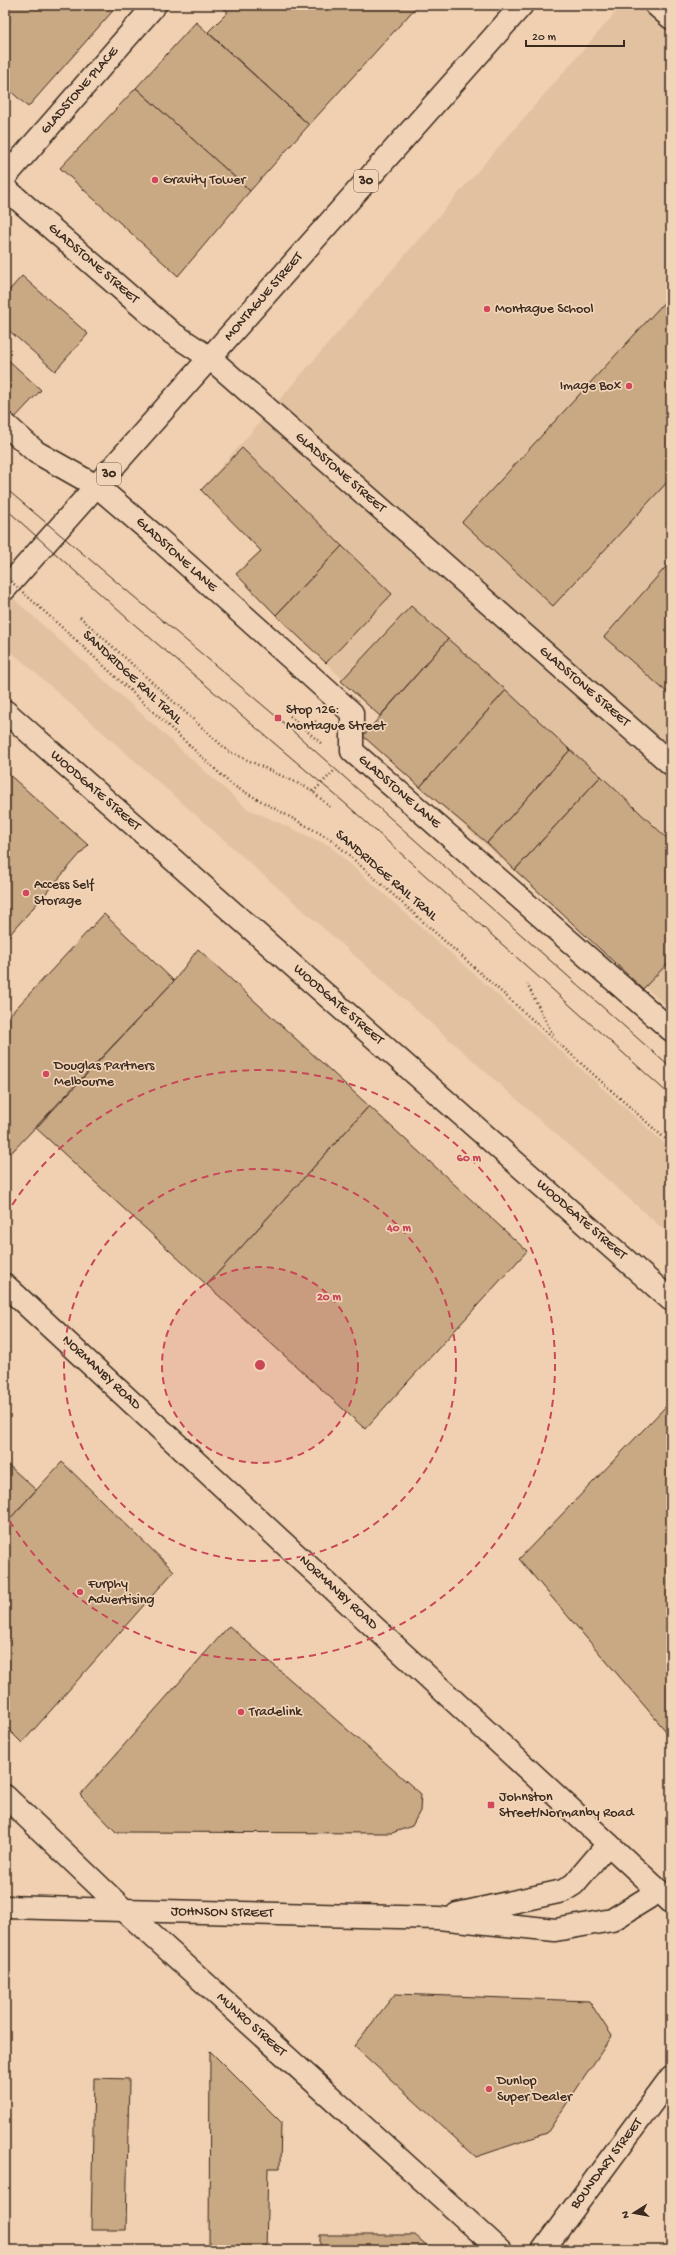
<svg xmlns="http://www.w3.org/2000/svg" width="676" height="2255" font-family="'Gochi Hand',sans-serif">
<rect width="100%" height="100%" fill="#f0d0b0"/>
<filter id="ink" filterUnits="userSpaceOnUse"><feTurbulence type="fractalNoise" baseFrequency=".025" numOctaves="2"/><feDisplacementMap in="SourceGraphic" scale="8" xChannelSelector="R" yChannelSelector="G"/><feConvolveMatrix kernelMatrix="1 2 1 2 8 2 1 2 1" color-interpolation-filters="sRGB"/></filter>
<g filter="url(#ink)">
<g fill="#e1c1a0">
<path d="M622,5H671V1010L363,736L380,716L236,574L260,550L201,490Z"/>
<path d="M5,591L246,808L330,846L671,1149V1236L5,646Z"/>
</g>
<g fill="#c9a884" stroke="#3b2a1e">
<path d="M5,5H118L28,107L5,86Z"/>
<path d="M219,5H418L309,125L208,32L228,12Z"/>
<path d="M196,22L309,125L250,191L136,88Z"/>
<path d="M136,88L250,191L178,276L60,168Z"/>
<path d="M22,276L88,334L55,371L5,327V295Z"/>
<path d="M671,295V478L553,606L462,522Z"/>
<path d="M5,357L41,390L10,423L5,419Z"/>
<path d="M242,448L342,546L276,615L236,574L261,551L201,490Z"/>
<path d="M342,546L392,594L326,663L276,615Z"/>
<path d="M671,561V696L604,637Z"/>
<path d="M411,606L448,639L380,716L341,681Z"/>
<path d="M448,639L506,690L420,787L363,736Z"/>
<path d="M506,690L570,750L487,843L420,787Z"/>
<path d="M570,750L601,776L515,870L487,843Z"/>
<path d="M5,771L88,845L5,940Z"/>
<path d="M601,776L671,842V960L643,989L515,870Z"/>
<path d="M104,914L174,981L11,1153L5,1147V1020Z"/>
<path d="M198,949L369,1106L207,1285L36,1128L174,981Z"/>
<path d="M369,1106L527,1251L365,1429L207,1285Z"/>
<path d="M671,1401V1737L519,1559Z"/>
<path d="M5,1462L36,1490L5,1524Z"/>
<path d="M62,1462L174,1571L22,1743L5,1726V1524Z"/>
<path d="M229,1626L421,1794L420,1811L412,1826L392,1833L116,1832L80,1795Z"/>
<path d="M395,1994L589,2001L612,2036L547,2133L476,2157L354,2046Z"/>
<path d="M210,2051L281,2122L280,2168H268L266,2250H209Z"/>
<path d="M94,2078L129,2079L126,2230H91Z"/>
<path d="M320,2235H415L432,2250H320Z"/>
</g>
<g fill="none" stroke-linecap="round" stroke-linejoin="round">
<g stroke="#3b2a1e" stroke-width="25">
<g id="minor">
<path d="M656,5L671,18"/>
<path d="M5,177L155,5"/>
<path d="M5,188L172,333L210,358L671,764"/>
<path d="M5,424L36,452L98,487L153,534L352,713V751L671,1030"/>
<path d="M5,711L671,1300"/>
<path d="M5,1796L124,1910L500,2250"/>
<path d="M5,1907L438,1918L555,1930L612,1920L659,1891"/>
<path d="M457,1914L563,1891L574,1884L608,1844"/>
<path d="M543,2250L671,2077"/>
</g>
</g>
<g stroke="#3b2a1e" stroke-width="25">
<g id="major">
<path d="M5,589L522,5"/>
<path d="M5,1285L671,1902"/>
</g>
</g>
<g stroke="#3b2a1e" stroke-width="2.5" stroke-dasharray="1 3" stroke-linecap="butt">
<path d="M80,617L228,751L310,789L332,809"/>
<path d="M77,641L232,785L332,840L671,1144"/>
<path d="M290,716L323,745"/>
<path d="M315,721L322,729"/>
<path d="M313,792L334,771"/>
<path d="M527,984L554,1037"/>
</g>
<use href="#minor" stroke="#f1d4b8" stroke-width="22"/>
<use href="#major" stroke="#f1d4b8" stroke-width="22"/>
<g stroke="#3b2a1e" stroke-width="1">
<path d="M5,488L278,718L671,1068"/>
<path d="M5,508L128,619L347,805L671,1096"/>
</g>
<path stroke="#3b2a1e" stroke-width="2.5" stroke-dasharray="1 3" stroke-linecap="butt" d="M5,576L77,641"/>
</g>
</g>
<circle cx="260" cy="1365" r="98" fill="#ca4758" fill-opacity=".12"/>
<g fill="none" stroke="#ca4758" stroke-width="2" stroke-dasharray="7 5">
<circle cx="260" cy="1365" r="98"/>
<circle cx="260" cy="1365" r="196"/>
<path d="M6 1215A295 295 0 1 1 6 1515"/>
</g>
<g fill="#d1495b" stroke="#f1d4b8" stroke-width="1.5">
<circle cx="155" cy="180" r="4"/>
<circle cx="487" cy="309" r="4"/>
<circle cx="629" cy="386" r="4"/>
<rect x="274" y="714" width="8" height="8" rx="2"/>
<circle cx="26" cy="893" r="4"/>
<circle cx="46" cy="1074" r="4"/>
<circle cx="80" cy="1592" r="4"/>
<circle cx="241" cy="1712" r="4"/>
<rect x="487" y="1801" width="8" height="8" rx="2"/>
<circle cx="489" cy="2089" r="4"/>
</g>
<g text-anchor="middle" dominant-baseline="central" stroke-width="3.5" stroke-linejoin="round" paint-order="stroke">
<g fill="#f1d4b8" stroke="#725d4c" stroke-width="1">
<rect x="354" y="170" width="24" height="22" rx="3"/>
<rect x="97" y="463" width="24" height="22" rx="3"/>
</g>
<g font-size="13" font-weight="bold" fill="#3b2a1e">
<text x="366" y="181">30</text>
<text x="109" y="474">30</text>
</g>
<g font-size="14" fill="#3b2a1e" stroke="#f1d4b8">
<text transform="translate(80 91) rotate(-49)">GLADSTONE PLACE</text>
<text transform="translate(93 264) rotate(41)">GLADSTONE STREET</text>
<text transform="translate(264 297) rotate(-49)">MONTAGUE STREET</text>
<text transform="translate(340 473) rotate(41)">GLADSTONE STREET</text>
<text transform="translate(176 555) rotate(42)">GLADSTONE LANE</text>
<text transform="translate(132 678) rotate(43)">SANDRIDGE RAIL TRAIL</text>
<text transform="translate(584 687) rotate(41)">GLADSTONE STREET</text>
<text transform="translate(95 791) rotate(41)">WOODGATE STREET</text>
<text transform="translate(399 792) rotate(41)">GLADSTONE LANE</text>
<text transform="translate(386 876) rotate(41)">SANDRIDGE RAIL TRAIL</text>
<text transform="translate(338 1005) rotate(41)">WOODGATE STREET</text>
<text transform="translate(581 1220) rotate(41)">WOODGATE STREET</text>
<text transform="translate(101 1373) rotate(43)">NORMANBY ROAD</text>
<text transform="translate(338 1593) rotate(43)">NORMANBY ROAD</text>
<text transform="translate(222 1913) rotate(1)">JOHNSON STREET</text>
<text transform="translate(251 2025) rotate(42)">MUNRO STREET</text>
<text transform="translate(607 2164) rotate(-53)">BOUNDARY STREET</text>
</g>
<g font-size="14" fill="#3b2a1e" stroke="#f1d4b8" text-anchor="start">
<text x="163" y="180">Gravity Tower</text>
<text x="495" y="309">Montague School</text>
<text x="621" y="386" text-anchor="end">Image Box</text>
<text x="286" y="710">Stop 126:<tspan x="286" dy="16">Montague Street</tspan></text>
<text x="34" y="885">Access Self<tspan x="34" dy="16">Storage</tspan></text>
<text x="54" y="1066">Douglas Partners<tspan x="54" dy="16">Melbourne</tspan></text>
<text x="88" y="1584">Furphy<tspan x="88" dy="16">Advertising</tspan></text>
<text x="249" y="1712">Tradelink</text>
<text x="499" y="1797">Johnston<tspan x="499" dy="16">Street/Normanby Road</tspan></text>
<text x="497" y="2081">Dunlop<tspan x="497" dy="16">Super Dealer</tspan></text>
</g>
</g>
<circle cx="260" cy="1365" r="6" fill="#ca4758" stroke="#f1d4b8" stroke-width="2"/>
<g font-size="12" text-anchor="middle" font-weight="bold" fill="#ca4758" stroke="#f1d4b8" stroke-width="3.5" stroke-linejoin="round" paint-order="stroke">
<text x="469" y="1161">60 m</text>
<text x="399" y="1231">40 m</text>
<text x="329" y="1300">20 m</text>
</g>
<rect width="676" height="2255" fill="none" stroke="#f1d4b8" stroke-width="20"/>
<rect x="10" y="10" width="656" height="2235" fill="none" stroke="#3b2a1e" stroke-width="1.5" filter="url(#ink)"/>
<g transform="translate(634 2213) rotate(259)" stroke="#f1d4b8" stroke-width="3" paint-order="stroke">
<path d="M0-3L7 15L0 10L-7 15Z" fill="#3b2a1e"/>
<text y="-6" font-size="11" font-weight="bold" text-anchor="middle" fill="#3b2a1e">N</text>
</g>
<path d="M526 40v6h98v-6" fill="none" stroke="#3b2a1e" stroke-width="2"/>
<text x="532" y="40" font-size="12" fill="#3b2a1e" stroke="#f1d4b8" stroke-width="3" paint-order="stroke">20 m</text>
</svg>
